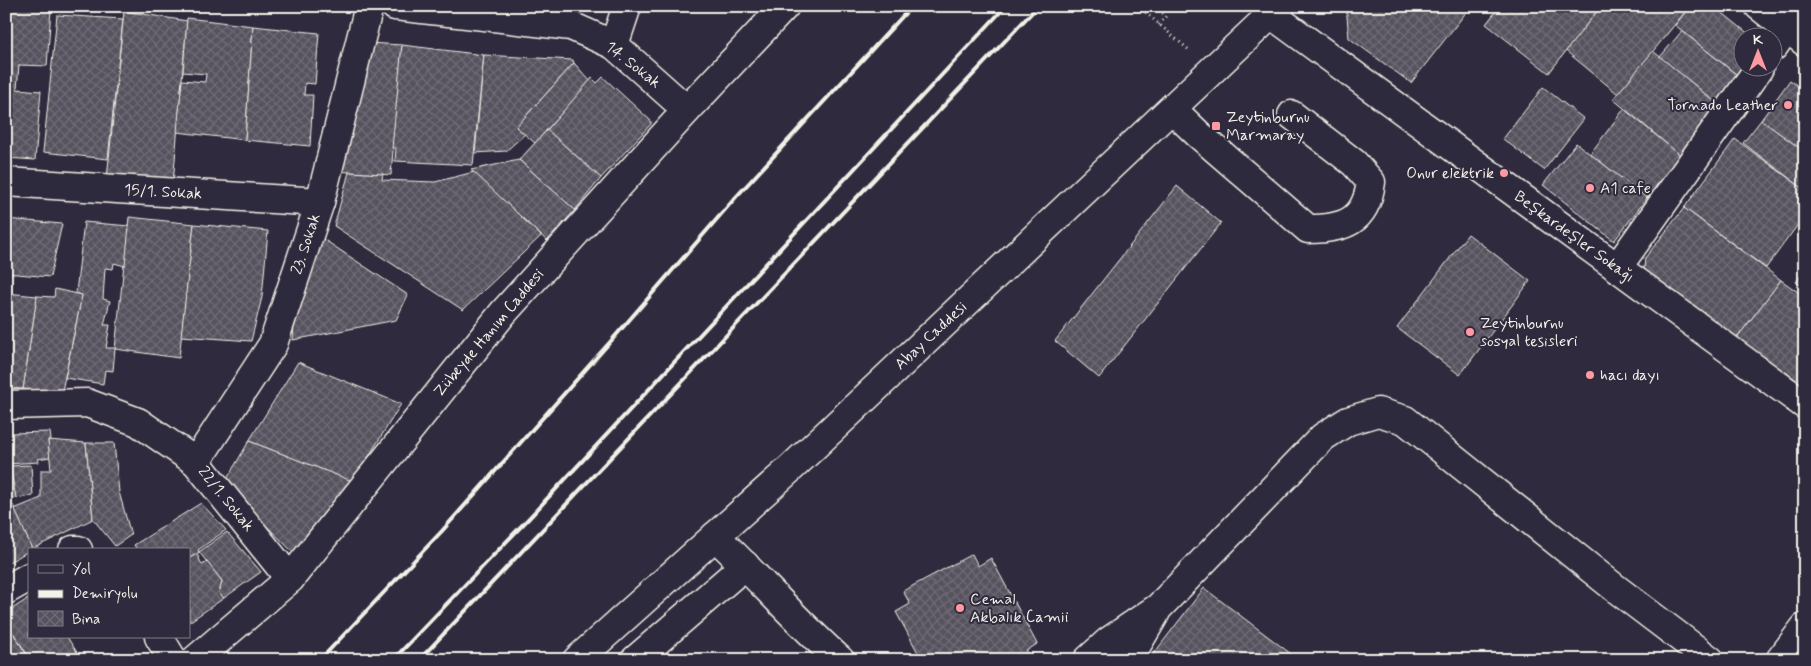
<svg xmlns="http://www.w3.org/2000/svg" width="1811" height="666" font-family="Mynerve,sans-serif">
<defs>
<pattern id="building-cross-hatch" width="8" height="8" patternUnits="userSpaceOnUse" patternTransform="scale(1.25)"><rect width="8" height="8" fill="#56525f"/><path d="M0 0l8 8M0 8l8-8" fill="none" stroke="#6f6b76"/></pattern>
</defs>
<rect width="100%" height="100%" fill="#2f2a3d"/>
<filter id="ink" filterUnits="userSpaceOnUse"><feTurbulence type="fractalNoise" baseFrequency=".02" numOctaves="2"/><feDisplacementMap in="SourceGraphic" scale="10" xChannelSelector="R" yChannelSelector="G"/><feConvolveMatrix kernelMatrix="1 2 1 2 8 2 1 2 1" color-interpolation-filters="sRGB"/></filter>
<g filter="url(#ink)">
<g fill="url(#building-cross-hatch)" stroke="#f4f1e8">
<path d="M6,6L51,9L47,66L19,65L17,89L41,91L35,160L6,158Z"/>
<path d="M1346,6H1471L1411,83L1349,38Z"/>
<path d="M1500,6H1601L1549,73L1486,24Z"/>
<path d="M1601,6H1690L1618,94L1566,51Z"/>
<path d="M1690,6H1714L1750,35L1751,38H1744L1742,79L1675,25Z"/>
<path d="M124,11L187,21L173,183L107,178Z"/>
<path d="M57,15L123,19L108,159L43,152Z"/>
<path d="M187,18L253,26L245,140L177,132L182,80L205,82L206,74L183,72Z"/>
<path d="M253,26L319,33L315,84L305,83L304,95H313L310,146L245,140Z"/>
<path d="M1682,31L1742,79L1720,106L1660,57Z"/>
<path d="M368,43L402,45L391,175L336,171Z"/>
<path d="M402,45L484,55L473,165L395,161L396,148H392Z"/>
<path d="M1653,51L1720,106L1680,155L1613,99Z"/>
<path d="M484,55L573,60L574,63L516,127L525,134L506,151L475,153Z"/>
<path d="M574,63L590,81L535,143L516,127Z"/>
<path d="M603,77L651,121V124L601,178L547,130L592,78L597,83Z"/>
<path d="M1790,80L1805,91V152L1761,120Z"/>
<path d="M1543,87L1584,119L1544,170L1503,139Z"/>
<path d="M1624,109L1680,155L1647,198L1590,154Z"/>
<path d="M1761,120L1805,152V190L1743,143Z"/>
<path d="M547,130L601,178L575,210L519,160Z"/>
<path d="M1735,139L1805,190V215L1766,268L1684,208Z"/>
<path d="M1576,143L1647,198L1614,241L1543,185Z"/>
<path d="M519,160L575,210L547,241L471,170Z"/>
<path d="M349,172L383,174L382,180L435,182L474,172L541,236L463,310L334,226Z"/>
<path d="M1177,186L1221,223L1099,378L1055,341Z"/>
<path d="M1684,208L1781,280L1737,338L1644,269L1645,258Z"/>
<path d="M129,217L194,224L179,358L115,349Z"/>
<path d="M6,219L62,224L50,277L6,273Z"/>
<path d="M84,222L129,226L125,266L114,263L113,269L105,268L103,299L110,301L104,325H110L106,348H115L113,371L105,370L103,384L65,378L82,295L76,293Z"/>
<path d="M194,224L268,231L262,297L251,341L181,336Z"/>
<path d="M1468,234L1530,281L1460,375L1397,328Z"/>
<path d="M317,235L408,295L396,320L293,340L294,326Z"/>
<path d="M1805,270V289L1796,282Z"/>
<path d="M1781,280L1805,297V386L1737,338Z"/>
<path d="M55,289L82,295L62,391L23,389L37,296L54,297Z"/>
<path d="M6,293L37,296L23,389L6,388Z"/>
<path d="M298,362L401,404L353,482L249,441Z"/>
<path d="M50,432L51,440H48L50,457L38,459L39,462L6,464V435L10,433Z"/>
<path d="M48,440L86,443L93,519L32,549L14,509L41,498V470H51Z"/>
<path d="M249,441L352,481L296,555L224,484Z"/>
<path d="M86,443H114L119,492L131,535L115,546L93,519Z"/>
<path d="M10,463L16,498L6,499V464Z"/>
<path d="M31,465L33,496L16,498L10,466Z"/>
<path d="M201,503L226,530L198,550L199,552L197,554L189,558V550H137L134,545Z"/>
<path d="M13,505L32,549L6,564V508Z"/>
<path d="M227,532L261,572L224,598L219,593L222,581L199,552Z"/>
<path d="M197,554L202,565L207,562L222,581L219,593L224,598L189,622V558Z"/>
<path d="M972,554L978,566L991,558L1037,644L1026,651L1031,660H922L896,612L910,604L903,591Z"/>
<path d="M1204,588L1299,660H1149Z"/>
<path d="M29,598V637H67L82,660H31L6,622V613Z"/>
<path d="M6,622L30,660H6Z"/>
</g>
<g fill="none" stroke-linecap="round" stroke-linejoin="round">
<g stroke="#f4f1e8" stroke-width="31">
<g id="minor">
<path d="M395,6L571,26L614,45L687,110"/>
<path d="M1759,6L1805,42"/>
<path d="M1272,15L1805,405"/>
<path d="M614,45L627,6"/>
<path d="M1774,46L1802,6"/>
<path d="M1172,109L1198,134L1308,229C1345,229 1366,221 1371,182L1354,163L1292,115"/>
<path d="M6,182L320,202"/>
<path d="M1617,268L1759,68"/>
<path d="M6,405L87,403L138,422L196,462L290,579"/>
<path d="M196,462L273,344L320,202L369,6"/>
<path d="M715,536C758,577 796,621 840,660"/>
<path d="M73,550H78"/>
<path d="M6,590L29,577"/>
<path d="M159,637L173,660"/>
<path d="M635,660L745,565"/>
<path d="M1088,660L1109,641L1159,607L1323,437L1348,421L1378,412L1405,420L1615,588L1710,660"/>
<path d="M1128,660L1155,614"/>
<path d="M1780,660L1805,627"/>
</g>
</g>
<g stroke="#f4f1e8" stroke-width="31">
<g id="major">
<path d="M195,660L290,579L503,313L687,110L785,6"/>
<path d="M577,660L790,469L1280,6"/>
</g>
</g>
<g stroke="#f4f1e8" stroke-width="3" stroke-dasharray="1 4" stroke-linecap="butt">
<path d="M1138,6L1189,50"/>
<path d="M1159,25L1166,16L1159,10L1163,6"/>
</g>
<use href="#minor" stroke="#2f2a3d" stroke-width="28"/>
<use href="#major" stroke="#2f2a3d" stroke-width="28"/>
<g stroke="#f4f1e8" stroke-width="4">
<path d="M320,660L442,531L611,341L736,197L912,6"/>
<path d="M393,660L531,516L1006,6"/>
<path d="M419,660L1038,6"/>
</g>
</g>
</g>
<g fill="#ff9aa2" stroke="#2f2a3d" stroke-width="2">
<circle cx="1788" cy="105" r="5"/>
<rect x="1211" y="121" width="10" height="10" rx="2.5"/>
<circle cx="1504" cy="173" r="5"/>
<circle cx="1590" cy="188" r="5"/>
<circle cx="1470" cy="332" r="5"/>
<circle cx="1590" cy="375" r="5"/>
<circle cx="960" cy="608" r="5"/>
</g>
<g text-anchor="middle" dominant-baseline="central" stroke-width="4" stroke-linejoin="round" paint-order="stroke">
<g font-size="16" fill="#f4f1e8" stroke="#2f2a3d">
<text transform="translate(633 65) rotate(38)">14. Sokak</text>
<text transform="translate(163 192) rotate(3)">15/1. Sokak</text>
<text transform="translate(1574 237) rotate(36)">Beşkardeşler Sokağı</text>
<text transform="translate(306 244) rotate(-72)">23. Sokak</text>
<text transform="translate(489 333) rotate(-50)">Zübeyde Hanım Caddesi</text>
<text transform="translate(931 336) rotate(-43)">Abay Caddesi</text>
<text transform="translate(226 499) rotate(51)">22/1. Sokak</text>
</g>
<g font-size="16" fill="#f4f1e8" stroke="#2f2a3d" text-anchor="start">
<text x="1778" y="105" text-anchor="end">Tornado Leather</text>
<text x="1226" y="117">Zeytinburnu<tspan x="1226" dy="18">Marmaray</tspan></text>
<text x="1494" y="173" text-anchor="end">Onur elektrik</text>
<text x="1600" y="188">A1 cafe</text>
<text x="1480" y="323">Zeytinburnu<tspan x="1480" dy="18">sosyal tesisleri</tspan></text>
<text x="1600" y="375">hacı dayı</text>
<text x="970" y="599">Cemal<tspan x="970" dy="18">Akbalık Camii</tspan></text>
</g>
</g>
<rect width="1811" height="666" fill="none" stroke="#2f2a3d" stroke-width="25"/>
<rect x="12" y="12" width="1786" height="641" fill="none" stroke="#f4f1e8" stroke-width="2" filter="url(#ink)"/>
<rect x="28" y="548" width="162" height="90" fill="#2f2a3d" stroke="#7e7a81"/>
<rect x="38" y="565" width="25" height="8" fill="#2f2a3d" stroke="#7e7a81"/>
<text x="72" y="574" font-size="15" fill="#f4f1e8">Yol</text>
<rect x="38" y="590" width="25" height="8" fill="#f4f1e8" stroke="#7e7a81"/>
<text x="72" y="598" font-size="15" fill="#f4f1e8">Demiryolu</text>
<rect x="38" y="611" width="25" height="15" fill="url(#building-cross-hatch)" stroke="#7e7a81"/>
<text x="72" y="624" font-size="15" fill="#f4f1e8">Bina</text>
<g transform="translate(1758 52)"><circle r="24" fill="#2f2a3d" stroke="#7e7a81"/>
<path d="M0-4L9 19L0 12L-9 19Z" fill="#ff9aa2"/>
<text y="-8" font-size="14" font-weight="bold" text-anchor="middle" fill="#f4f1e8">K</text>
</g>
</svg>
